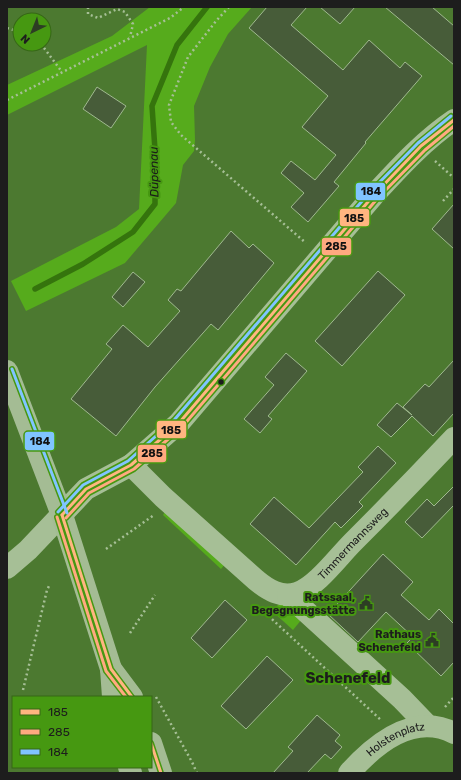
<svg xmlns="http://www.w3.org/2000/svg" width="461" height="780" font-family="Rubik,sans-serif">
<rect width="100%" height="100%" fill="#4c7930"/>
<g fill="#56ab1c">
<path d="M150,7H252L228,34L210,67L194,106L195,140L194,151L183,165L176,203L125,263L26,311L11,281L116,227L139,209L147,45L7,115V85L112,36Z"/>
<path d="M166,510L226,563L221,569L163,515Z"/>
<path d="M282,601L302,619L293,630L272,611Z"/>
</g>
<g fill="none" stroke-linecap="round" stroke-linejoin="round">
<path stroke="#35740d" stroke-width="5.5" d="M35,289L83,264L133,232L155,204V150L152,106L177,45L207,7"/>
</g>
<g fill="#475c39" stroke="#9fb98f">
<path d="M267,7H307L291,25L343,70L369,40L400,68L405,62L422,76L365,142L366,143L334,182L339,186L308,222L291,207L304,193L281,173L291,161L315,180L336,155L302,127L328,96L249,28Z"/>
<path d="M320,7H355L340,24Z"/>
<path d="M385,7H432L454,26V65Z"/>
<path d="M97,87L126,106L111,128L83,109Z"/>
<path d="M454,204V249L432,229Z"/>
<path d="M231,231L249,248L253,244L274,263L218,330L211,324L155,387L116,436L71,399L112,349L106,344L123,325L148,347L180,311L168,300L177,289L181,291Z"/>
<path d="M378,271L405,295L342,366L315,341Z"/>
<path d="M133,272L145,282L123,307L112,297Z"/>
<path d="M286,353L307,371L268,416L272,419L260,433L244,419L274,385L265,377Z"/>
<path d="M454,360V413L433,436L412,416L391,437L377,425L397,403L412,415L403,407L425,384L429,387Z"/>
<path d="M378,446L396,463L359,502L363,506L341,528L335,522L296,565L250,524L274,497L309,528L363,472L358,467Z"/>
<path d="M454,486V505L422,538L405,522L427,499L434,506Z"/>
<path d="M383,554L413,582L401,595L429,620L439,609L454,624V662L441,676L407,643L413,637L386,612L358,642L328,614Z"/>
<path d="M225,600L247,620L212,658L191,638Z"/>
<path d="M267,656L293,680L246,729L221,706Z"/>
<path d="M317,715L340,735L335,741L342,747L331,759L325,754L307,773H273L293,751L288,747Z"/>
</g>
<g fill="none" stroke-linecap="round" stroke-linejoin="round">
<g stroke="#a6bf96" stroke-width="2.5" stroke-dasharray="2 3" stroke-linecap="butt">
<path d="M88,7V14L98,18L117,9L125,12L133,24L130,37"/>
<path d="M229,7L216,21L188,57L169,105L171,122L181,135L306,243"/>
<path d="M7,28L20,32"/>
<path d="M41,44L62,72"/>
<path d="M7,100L170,18L184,7"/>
<path d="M435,161L454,178"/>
<path d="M443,201L454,189"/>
<path d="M106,549L154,515"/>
<path d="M261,609L382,721"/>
<path d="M130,633L155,595"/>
<path d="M23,690L47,590L50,584"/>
<path d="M156,697L192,762L197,773"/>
<path d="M445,707L454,697"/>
</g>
<g stroke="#a6bf96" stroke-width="22">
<path id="s1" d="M131,465L163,497L256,580C268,590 281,598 297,593C316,587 338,557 353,542C387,508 421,473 454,438"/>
<path d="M7,568L28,550L86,489L131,465L179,423L373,196C398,169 423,141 454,120"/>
<path d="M288,595L402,699L428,726"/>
<path id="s2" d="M349,773C375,744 413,712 454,733"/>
</g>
<g stroke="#a4bc94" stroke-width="22">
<path d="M7,371L62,515L111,669L113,697"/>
<path d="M111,669L132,697"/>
<path d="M151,743L161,773"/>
<path d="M129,767L131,773"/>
</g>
<g stroke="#469811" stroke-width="6">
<g id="bus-1">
<path d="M62,515L86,489L131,465L179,423L373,196L421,146L454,120"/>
<path d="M62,515L111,669L132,697"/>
<path d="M151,743L161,773"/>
</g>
</g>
<g stroke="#469811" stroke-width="6">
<g id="bus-2">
<path d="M57,517L106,671L126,697"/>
<path d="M66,518L89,493L134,469L182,427L377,199L425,150L454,126"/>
</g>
</g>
<g stroke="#469811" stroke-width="6">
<g id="bus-3">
<path d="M12,369L67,513"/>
<path d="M58,512L83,485L128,461L175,419L369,193L418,143L451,116"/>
</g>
</g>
<use href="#bus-1" stroke="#ffb580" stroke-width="3"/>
<use href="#bus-2" stroke="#ffa980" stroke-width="3"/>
<use href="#bus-3" stroke="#80c4ff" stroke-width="3"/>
</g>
<defs>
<g id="civic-bare" transform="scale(1.08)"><path d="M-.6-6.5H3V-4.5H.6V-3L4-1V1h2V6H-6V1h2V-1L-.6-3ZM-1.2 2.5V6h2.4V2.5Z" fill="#2d3d24" stroke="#469811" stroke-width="2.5" paint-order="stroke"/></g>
</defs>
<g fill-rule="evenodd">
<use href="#civic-bare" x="366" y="603"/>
<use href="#civic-bare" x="432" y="640"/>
</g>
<circle fill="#1d1d1d" stroke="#469811" stroke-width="1.5" cx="221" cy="382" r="3.5"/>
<g text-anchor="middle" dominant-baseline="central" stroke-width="4" stroke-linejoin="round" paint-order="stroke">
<g font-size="11" fill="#1d1d1d" stroke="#469811">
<text stroke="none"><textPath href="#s1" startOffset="290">Timmermannsweg</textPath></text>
<text stroke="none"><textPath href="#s2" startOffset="59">Holstenplatz</textPath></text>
</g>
<g font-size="11" font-weight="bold" fill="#1d1d1d" stroke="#469811" text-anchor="end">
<text x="355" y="597">Ratssaal,<tspan x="355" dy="13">Begegnungsstätte</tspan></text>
<text x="421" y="634">Rathaus<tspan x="421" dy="13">Schenefeld</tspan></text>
</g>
<g font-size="12" font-style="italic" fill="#1a1d19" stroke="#469811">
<text transform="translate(154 172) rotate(-91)">Düpenau</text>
</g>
<g font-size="15" font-weight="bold" fill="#1d1d1d" stroke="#469811">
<text x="348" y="678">Schenefeld</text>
</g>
</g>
<g stroke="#469811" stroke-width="1.5">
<rect x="355" y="182" width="31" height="19" rx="4" fill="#80c4ff"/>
<rect x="339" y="208" width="31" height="19" rx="4" fill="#ffb580"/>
<rect x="321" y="237" width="31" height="19" rx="4" fill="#ffa980"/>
<rect x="156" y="420" width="31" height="19" rx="4" fill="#ffb580"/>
<rect x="24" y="431" width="31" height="20" rx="4" fill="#80c4ff"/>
<rect x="137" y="444" width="30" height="19" rx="4" fill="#ffa980"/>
</g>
<g font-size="11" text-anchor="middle" font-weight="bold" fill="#111">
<text x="371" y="195">184</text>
<text x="354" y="222">185</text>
<text x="336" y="250">285</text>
<text x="171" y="434">185</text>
<text x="40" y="445">184</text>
<text x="152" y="457">285</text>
</g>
<rect width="461" height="780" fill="none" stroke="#1d1d1d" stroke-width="16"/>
<rect x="12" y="696" width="140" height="72" fill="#469811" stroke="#366716"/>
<rect x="20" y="709" width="20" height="6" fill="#ffb580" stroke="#366716"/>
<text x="48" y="716" font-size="12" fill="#1d1d1d">185</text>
<rect x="20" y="729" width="20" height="6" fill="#ffa980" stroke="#366716"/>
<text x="48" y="736" font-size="12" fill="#1d1d1d">285</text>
<rect x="20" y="749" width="20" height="6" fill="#80c4ff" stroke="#366716"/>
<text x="48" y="756" font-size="12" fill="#1d1d1d">184</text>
<g transform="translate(32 32) rotate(223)"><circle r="19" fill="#469811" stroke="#366716"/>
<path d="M0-3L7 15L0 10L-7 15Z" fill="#2d3d24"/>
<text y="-6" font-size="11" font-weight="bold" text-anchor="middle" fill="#1d1d1d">N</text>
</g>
</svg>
